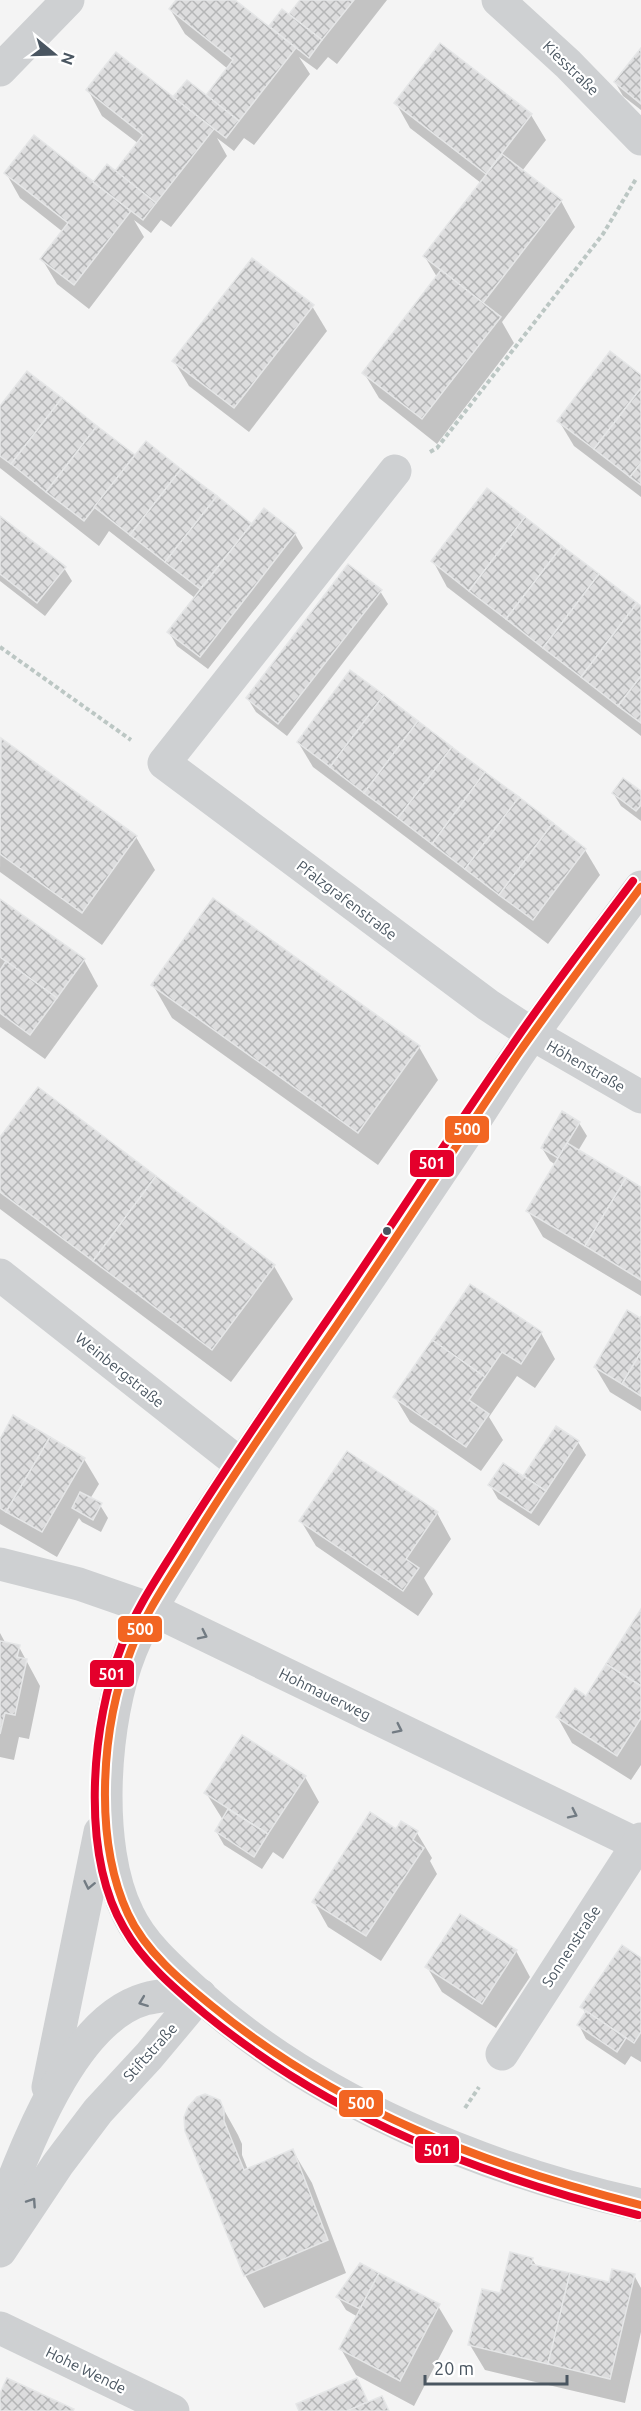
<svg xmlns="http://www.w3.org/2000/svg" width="641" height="2411" font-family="Ubuntu,sans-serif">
<defs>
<pattern id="building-cross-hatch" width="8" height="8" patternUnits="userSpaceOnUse" patternTransform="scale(1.5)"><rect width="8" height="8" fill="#ddddde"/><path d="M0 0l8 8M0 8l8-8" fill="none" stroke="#b5b6b7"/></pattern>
</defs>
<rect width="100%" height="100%" fill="#f4f4f4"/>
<g fill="#0003">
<path d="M177,0H233L274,32L270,26L290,16L302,0H387L337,64L328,57L317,70L299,57L310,74L254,145L244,138L234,151L217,138L227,156L171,227L161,220L151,233L134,220L144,237L89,309L57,284L42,259L63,232L20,198L6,173L93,184L116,173L139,144L102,116L88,90L178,104L211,101L228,69L185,34L170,9Z"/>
<path d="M641,50V110L623,96L615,82Z"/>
<path d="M396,103L531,115L546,140L522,171L561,201L575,227L502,322L514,343L437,444L379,398L364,373L437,277L425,257L481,183L410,128Z"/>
<path d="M312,306L327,331L249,432L189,386L174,361Z"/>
<path d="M641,377V497L574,446L559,421Z"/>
<path d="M0,408L135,457L252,526L295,534L303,548L208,669L177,646L169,632L195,598L109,531L99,546L0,468Z"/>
<path d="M0,518L64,568L72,581L45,616L0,581Z"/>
<path d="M433,561L641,608V736L447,587Z"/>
<path d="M380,591L388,604L287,736L256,712L248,699Z"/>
<path d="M1,740L136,837L155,870L102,945L0,872Z"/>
<path d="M298,742L585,850L600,875L548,944L313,767Z"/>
<path d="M613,793H641V821L621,806Z"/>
<path d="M0,901L84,960L98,986L45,1059L0,1027Z"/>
<path d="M153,985L419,1047L438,1080L378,1165L172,1018Z"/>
<path d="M579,1123L587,1136L578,1151L641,1189V1296L543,1237L528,1211L556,1165L550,1161L542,1148Z"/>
<path d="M0,1140L274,1266L293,1299L231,1382L0,1209Z"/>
<path d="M641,1319V1411L610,1392L595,1367Z"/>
<path d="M541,1333L555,1359L535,1388L517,1376L489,1417L503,1440L481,1471L410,1422L395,1397Z"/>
<path d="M557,1428L578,1442L586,1455L539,1526L498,1499L490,1485L524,1478Z"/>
<path d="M0,1442L84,1459L99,1484L90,1499L100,1505L108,1518L101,1532L82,1522L79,1518L57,1557L0,1524Z"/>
<path d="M437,1513L451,1539L424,1578L433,1594L418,1616L316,1546L301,1521Z"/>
<path d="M641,1612V1765L631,1780L572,1743L558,1718L587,1698Z"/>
<path d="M0,1633L6,1644L19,1647L40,1686L29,1739L19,1737L14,1760L0,1757Z"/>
<path d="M305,1777L319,1802L283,1859L273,1852L262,1869L224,1845L216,1831L223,1820L206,1793Z"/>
<path d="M402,1823L417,1833L432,1858L430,1861L437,1874L381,1961L328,1927L314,1902L396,1831Z"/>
<path d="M516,1951L530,1977L496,2028L442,1992L427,1967Z"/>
<path d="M641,1959V2062L631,2056L625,2065L586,2039L579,2025L586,2014L582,2007Z"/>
<path d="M219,2101L238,2135L242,2144V2155L248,2170L293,2151L312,2183L346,2273L264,2308L245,2275Z"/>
<path d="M532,2259L537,2267L610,2284L634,2275L641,2288V2332L625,2403L485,2370L470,2345L501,2295Z"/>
<path d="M360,2265L438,2306L453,2331L414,2406L356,2375L341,2349L358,2317L346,2310L338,2297Z"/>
</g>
<g fill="url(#building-cross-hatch)" stroke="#e5e6e7" stroke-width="1.5">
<path d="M176,0H235L296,48L239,121L206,95L233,60L169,9Z"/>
<path d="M300,0H354L322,40L289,14Z"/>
<path d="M282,9L322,40L309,58L269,26Z"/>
<path d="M440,43L532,114L486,174L394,103Z"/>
<path d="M641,48V104L614,82Z"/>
<path d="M116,52L214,129L156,203L115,171L143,135L86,90Z"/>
<path d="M187,80L239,121L226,138L173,97Z"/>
<path d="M34,135L131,211L74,285L40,259L68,223L4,173Z"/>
<path d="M502,154L562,200L483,303L423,256Z"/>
<path d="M107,164L156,203L143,220L93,182Z"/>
<path d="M252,258L314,305L234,408L172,361Z"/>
<path d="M441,270L501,317L422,419L362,373Z"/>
<path d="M610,351L641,375V388L594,449L557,421Z"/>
<path d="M27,371L62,398L11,464L0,456V406Z"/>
<path d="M641,388V463L630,477L594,449Z"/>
<path d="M62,398L97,426L46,492L11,464Z"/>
<path d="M97,426L135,455L84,521L46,492Z"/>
<path d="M146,441L181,469L130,535L94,507Z"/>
<path d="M641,463V485L630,477Z"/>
<path d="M181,469L217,496L165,562L130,535Z"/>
<path d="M487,488L525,517L469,591L431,561Z"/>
<path d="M217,496L252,524L200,589L165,562Z"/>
<path d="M264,508L296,533L200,657L167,632Z"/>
<path d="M0,516L66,567L37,603L0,574Z"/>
<path d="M525,517L562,546L506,619L469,591Z"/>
<path d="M562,546L599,574L543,648L506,619Z"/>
<path d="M348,564L382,590L278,724L246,698Z"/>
<path d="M599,574L637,603L581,677L543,648Z"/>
<path d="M637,603L641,606V676L618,706L581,677Z"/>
<path d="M350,670L384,695L330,767L297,742Z"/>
<path d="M641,676V723L618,706Z"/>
<path d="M384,695L418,721L364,793L330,767Z"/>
<path d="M418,721L452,747L398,818L364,793Z"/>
<path d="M1,738L137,836L82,913L0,854Z"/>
<path d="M452,747L485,772L432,844L398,818Z"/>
<path d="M485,772L519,797L465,869L432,844Z"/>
<path d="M623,778L641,791V805L636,811L612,793Z"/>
<path d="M519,797L553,823L499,895L465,869Z"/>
<path d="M553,823L586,849L533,920L499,895Z"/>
<path d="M213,898L420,1046L358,1133L151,985Z"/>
<path d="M0,899L85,959L57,998L0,957Z"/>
<path d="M6,961L57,998L30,1035L0,1013V970Z"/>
<path d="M38,1087L156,1176L93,1261L0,1192V1137Z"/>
<path d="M562,1111L580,1122L558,1158L541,1148Z"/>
<path d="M567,1143L626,1178L585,1246L526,1211Z"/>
<path d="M156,1176L275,1265L212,1350L93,1261Z"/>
<path d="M626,1178L641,1187V1280L585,1246Z"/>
<path d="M470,1284L542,1332L521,1364L502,1352L485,1377L432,1340Z"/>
<path d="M627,1310L640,1318L641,1316V1352L622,1384L594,1367Z"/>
<path d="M432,1340L485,1377L469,1400L489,1414L466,1447L393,1397Z"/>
<path d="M641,1352V1396L622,1384Z"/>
<path d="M13,1415L50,1437L6,1512L0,1508V1439Z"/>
<path d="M556,1426L579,1441L546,1491L523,1476Z"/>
<path d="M50,1437L85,1458L42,1532L6,1512Z"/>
<path d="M347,1451L438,1512L406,1559L419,1568L403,1591L299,1521Z"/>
<path d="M503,1463L546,1491L531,1513L488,1485Z"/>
<path d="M80,1492L102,1503L93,1520L72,1508Z"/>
<path d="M641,1609V1686L606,1664Z"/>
<path d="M0,1641L20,1645L17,1657L27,1659L15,1715L5,1713L0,1734Z"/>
<path d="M606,1664L641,1686V1718L617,1756L556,1717L575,1688L586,1696Z"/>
<path d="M242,1735L306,1776L268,1834L204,1793Z"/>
<path d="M228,1809L268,1834L254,1857L215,1831Z"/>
<path d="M370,1812L396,1829L401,1821L418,1831L413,1840L424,1848L366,1936L312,1902Z"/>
<path d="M460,1914L517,1950L482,2004L425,1967Z"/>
<path d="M622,1945L641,1958V2032L634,2043L580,2007Z"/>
<path d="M586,2011L626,2038L617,2052L577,2025Z"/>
<path d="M205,2094L220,2100L224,2110V2121L244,2170L293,2149L328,2240L244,2276L185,2131L184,2117L188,2107L197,2097Z"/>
<path d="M510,2252L533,2258L531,2264L570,2273L548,2364L468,2345L482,2289L500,2293Z"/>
<path d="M360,2263L379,2273L360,2309L336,2297Z"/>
<path d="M612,2269L635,2274L610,2379L548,2364L570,2273L609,2282Z"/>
<path d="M379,2273L440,2304L400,2381L339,2349Z"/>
<path d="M7,2378L74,2409L73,2411H0V2393Z"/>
<path d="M357,2378L368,2402L347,2411H299L296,2404Z"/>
<path d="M382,2396L389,2411H347Z"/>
</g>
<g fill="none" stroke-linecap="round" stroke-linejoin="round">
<g stroke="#bcc7c4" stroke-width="4" stroke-dasharray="4.5 3" stroke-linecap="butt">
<path d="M430,452L437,448L603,234L636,179"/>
<path d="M0,647L131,740"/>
<path d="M465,2108L479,2087"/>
</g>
<g stroke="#ced0d2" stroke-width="33">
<path d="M498,0L568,64L641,139"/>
<path d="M0,70L68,0"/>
<path d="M395,471L164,763L488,1005L532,1034L641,1097"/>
<path d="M641,887C605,935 569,983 534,1032C509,1066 487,1102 464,1137C424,1197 384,1257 343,1316C292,1390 241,1463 193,1540C171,1576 147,1611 131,1650C103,1719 94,1846 128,1914C143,1946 173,1971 199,1995C319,2103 485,2170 641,2205"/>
<path d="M0,1275L240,1464"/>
<path d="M0,1564L79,1584L151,1609L641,1846"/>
<path d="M502,2054L641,1839"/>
<path d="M48,2087L100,1832"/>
<path d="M0,2213C26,2149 71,2020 145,1999C163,1994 182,1995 200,1995"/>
<path d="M0,2251L58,2164L98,2111L149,2056L200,1995"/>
<path d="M0,2328L173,2411"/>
</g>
<g stroke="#fff" stroke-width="12">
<path id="bus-1" d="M641,887C600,942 558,997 518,1054C454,1148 393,1244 328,1338C280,1407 232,1476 188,1548C168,1581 145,1613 131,1650C101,1726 93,1838 128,1914C145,1951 181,1981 212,2006C338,2109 485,2166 641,2205"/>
</g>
<g stroke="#fff" stroke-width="12">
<path id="bus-2" d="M633,881C591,937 548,992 509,1050C445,1142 385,1237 321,1329C273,1399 225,1469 180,1541C159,1575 136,1608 122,1645C91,1723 80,1853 124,1928C143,1962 175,1989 205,2014C334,2119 479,2175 638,2215"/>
</g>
<use href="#bus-1" stroke="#f26522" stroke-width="8"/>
<use href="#bus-2" stroke="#e4002b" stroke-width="8"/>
</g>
<defs><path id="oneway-chevron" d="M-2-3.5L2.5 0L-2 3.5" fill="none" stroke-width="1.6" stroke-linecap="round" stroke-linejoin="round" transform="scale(1.5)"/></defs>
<g stroke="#727b83">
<use href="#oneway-chevron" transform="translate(203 1635) rotate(26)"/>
<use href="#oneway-chevron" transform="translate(398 1729) rotate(26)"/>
<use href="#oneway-chevron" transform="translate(573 1814) rotate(26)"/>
<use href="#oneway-chevron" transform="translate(89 1885) rotate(102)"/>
<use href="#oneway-chevron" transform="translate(143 2002) rotate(159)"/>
<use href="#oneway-chevron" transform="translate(32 2202) rotate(-56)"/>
</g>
<circle fill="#4a5661" stroke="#fff" stroke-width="2" cx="387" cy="1231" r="5"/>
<g text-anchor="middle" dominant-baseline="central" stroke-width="4.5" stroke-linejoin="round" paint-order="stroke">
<g font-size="15" fill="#4a5661" stroke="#fff">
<text transform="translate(571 68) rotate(44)">Kiesstraße</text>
<text transform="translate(347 900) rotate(37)">Pfalzgrafenstraße</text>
<text transform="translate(586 1066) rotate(30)">Höhenstraße</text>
<text transform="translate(120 1370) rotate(39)">Weinbergstraße</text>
<text transform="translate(325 1694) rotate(26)">Hohmauerweg</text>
<text transform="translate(571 1946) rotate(-57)">Sonnenstraße</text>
<text transform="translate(150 2052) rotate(-48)">Stiftstraße</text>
<text transform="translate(86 2370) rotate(26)">Hohe Wende</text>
</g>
</g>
<g stroke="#fff" stroke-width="2">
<rect x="444" y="1115" width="46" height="29" rx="6" fill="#f26522"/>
<rect x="409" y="1149" width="46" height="29" rx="6" fill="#e4002b"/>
<rect x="117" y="1615" width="46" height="28" rx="6" fill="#f26522"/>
<rect x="89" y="1659" width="46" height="29" rx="6" fill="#e4002b"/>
<rect x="338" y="2089" width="46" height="29" rx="6" fill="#f26522"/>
<rect x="414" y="2135" width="46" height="29" rx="6" fill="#e4002b"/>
</g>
<g font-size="16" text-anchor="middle" font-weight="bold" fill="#fff">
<text x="467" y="1135">500</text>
<text x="432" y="1169">501</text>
<text x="140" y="1635">500</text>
<text x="112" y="1680">501</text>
<text x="361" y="2109">500</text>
<text x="437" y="2156">501</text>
</g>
<g transform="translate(54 54) rotate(109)" stroke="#ffffff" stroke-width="4.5" paint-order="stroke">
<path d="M0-4.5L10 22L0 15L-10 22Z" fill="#4a5661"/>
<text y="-9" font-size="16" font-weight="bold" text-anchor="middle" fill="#4a5661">N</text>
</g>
<path d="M425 2375v9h142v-9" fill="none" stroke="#4a5661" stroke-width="3"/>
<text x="434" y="2375" font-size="18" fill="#4a5661" stroke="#ffffff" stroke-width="4.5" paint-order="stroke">20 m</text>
</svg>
